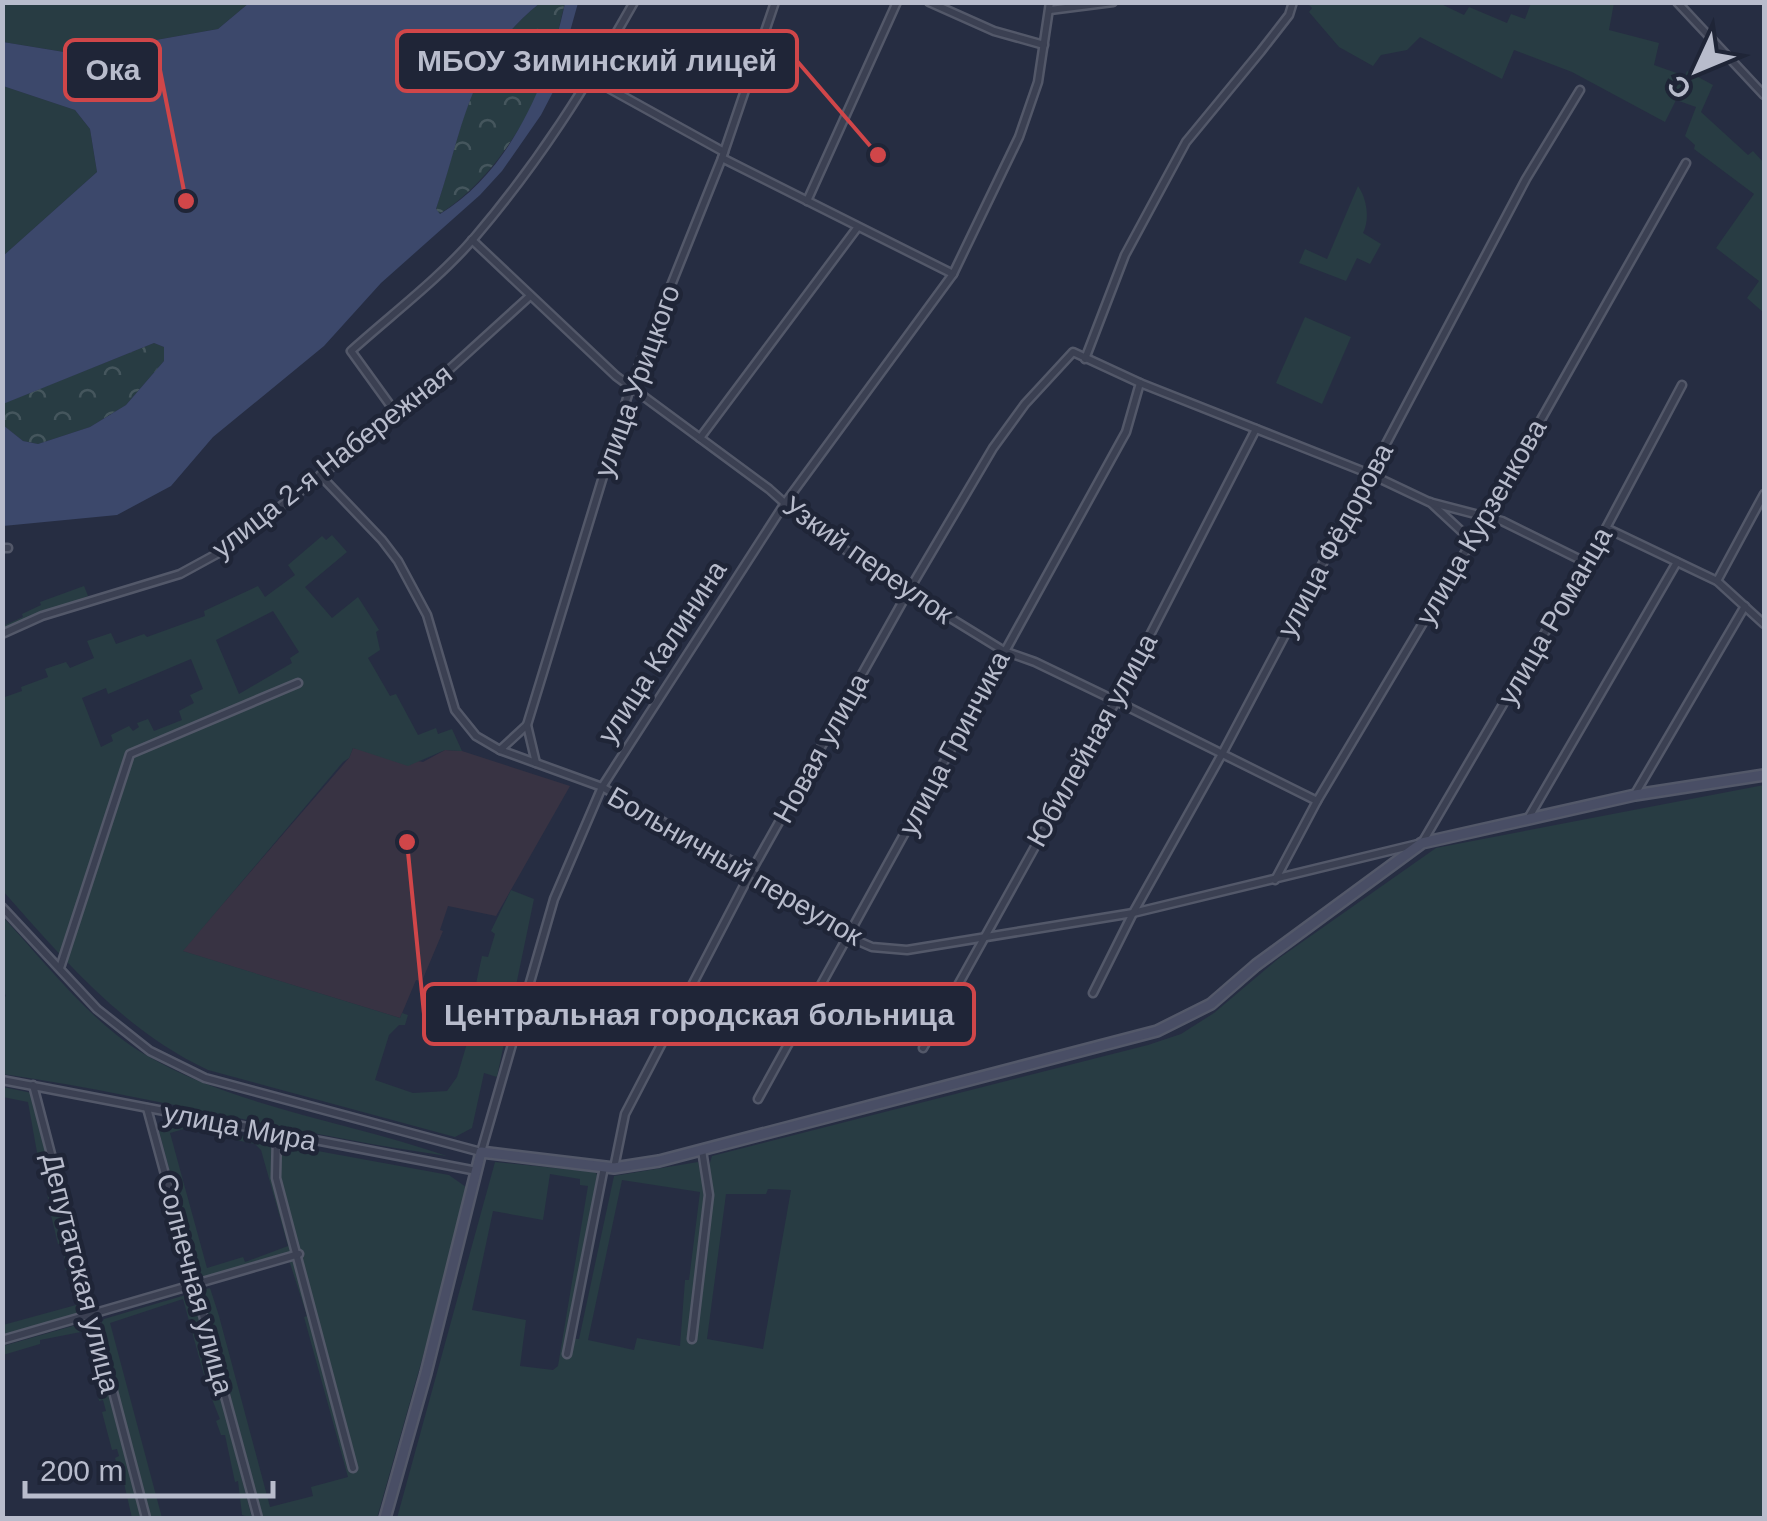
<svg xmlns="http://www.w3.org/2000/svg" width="1767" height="1521" font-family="Helvetica,sans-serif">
<defs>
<pattern id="forest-crowns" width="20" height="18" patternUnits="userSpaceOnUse" patternTransform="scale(2.5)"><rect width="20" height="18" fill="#283c43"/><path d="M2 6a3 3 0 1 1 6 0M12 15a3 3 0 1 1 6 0" fill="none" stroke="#45565d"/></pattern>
</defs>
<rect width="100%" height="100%" fill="#262d42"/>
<path fill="#383343" d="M353,748L423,762L445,750L462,751L570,786L496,916L448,906L440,930L443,931L422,981L416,980L400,1018L182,951L349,758Z"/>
<g fill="#283c43" fill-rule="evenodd">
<path d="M3,3H249L218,29L122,46L64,52L3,42Z"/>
<path d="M1307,3H1439L1464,15L1469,7L1507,23L1511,14L1525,19L1531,3H1614L1609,30L1659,43L1654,65L1685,76L1687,71L1713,85L1701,112L1748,155L1753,151L1764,163V313L1747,298L1759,281L1716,248L1754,194L1694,149L1695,145L1685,136L1696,107L1676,100L1665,122L1572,72L1514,50L1502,79L1420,37L1407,50L1381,55L1373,66L1339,47L1309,12L1312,8Z"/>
<path d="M3,86L75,110L90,129L97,172L3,256Z"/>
<path d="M1358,186C1367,199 1370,219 1363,233L1381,244L1370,264L1357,258L1346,281L1299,263L1305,249L1327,259Z"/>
<path d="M1305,317L1351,337L1322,404L1276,383Z"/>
<path d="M332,535L347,552L305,587L332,618L358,597L379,630L376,632L380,650L368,658L390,696L396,694L418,735L436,728L438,734L452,729L462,751L445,750L408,766L353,748L349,758L343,762L183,951L400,1018L402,1013L408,1015L405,1025H399L389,1035L375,1080L413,1093L447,1091L457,1077L468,1040L463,1038L466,1026L470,1027L473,1014L469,1012L471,1005L475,1006L478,995L474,993L482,956L488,957L495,934L491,931L511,890L534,899L497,1077L484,1073L472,1128L455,1137L208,1070C123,1030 64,960 3,891L2,698L22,691L21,687L48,677L45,669L66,662L70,668L94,658L87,641L111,633L116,644L144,634L147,637L205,616L204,611L258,586L265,597L295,575L288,565L322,536L326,540ZM273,611L299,652L290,658L292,663L239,694L216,640ZM191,659L203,689L190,695L194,703L179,711L182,720L154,731L148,719L137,723L139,727L133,731L129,726L111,735L113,741L101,747L82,698L106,688L108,694Z"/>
<path d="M84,586L88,596L3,632V626L23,617L22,614L41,605L40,602Z"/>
<path d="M1764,785V1518H397L495,1162L595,1172L599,1177L571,1339H579L614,1176L698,1162L706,1198L690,1341L696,1343L709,1241V1166L712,1156L1148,1045L1181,1034L1214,1013L1278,959L1436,848ZM550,1174L580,1179V1185L588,1186L558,1366L553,1370L520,1366L526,1320L472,1310L493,1211L543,1220ZM622,1180L700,1192L689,1280H685L680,1346L637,1338L634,1350L588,1340ZM768,1189L791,1190L763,1349L707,1339L726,1194H766Z"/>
<path d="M2,916C46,963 89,1021 144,1054C234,1107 349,1122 447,1156C298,1135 152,1096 3,1074V998L6,996L2,987Z"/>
<path d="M3,1087L32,1093L38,1101L87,1313L3,1337V1325L76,1305L70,1270H65L63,1243L58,1244L50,1211L55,1209L53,1198L48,1199L47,1192L51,1190L47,1173H42L44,1158H38L28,1102L3,1097Z"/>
<path d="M172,1120L285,1145L449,1175L466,1187L454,1247L377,1518H263L202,1290L210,1288L219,1316L270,1507L313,1496L311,1487L348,1477L304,1317L307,1316L289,1260L203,1279L196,1271L159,1131L162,1122ZM184,1129L255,1144L261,1150L288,1246L245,1262L243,1257L207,1268L170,1133Z"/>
<path d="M189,1294L195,1298L252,1518L242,1515L238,1481L235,1482L225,1435H221L216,1421L220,1419L212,1399L215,1398L208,1375H204L183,1299L110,1323L162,1518H149L100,1325L104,1319Z"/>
<path d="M83,1323L91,1329L141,1518H132L120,1466H117L115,1458L119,1456L117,1449L112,1450L102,1412L106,1411L103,1400L99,1401L86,1331L40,1340V1344L3,1355V1346Z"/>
</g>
<g fill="url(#forest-crowns)">
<path d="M540,3H565C559,25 555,49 547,71C529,122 486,186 439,214L436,209C463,128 468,60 540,3Z"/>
<path d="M154,343L164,347V361L126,405L90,427L38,444L23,441L3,425L2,404Z"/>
</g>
<path fill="#3c486b" d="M249,3H540C468,60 464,127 436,209L440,214C511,171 549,80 565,3H578L553,92L541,115L502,171L480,195L381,283L324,346L213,437L171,486L117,515L3,526L2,450L5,444L3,425L23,441L38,444L90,427L126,405L164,361V347L154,343L3,404V256L97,172L90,129L75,110L3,86V42L64,52L122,46L218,29Z"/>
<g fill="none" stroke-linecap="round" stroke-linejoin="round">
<g stroke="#535869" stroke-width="11">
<g id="street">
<path d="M929,2L994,31L1044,45"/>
<path d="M1677,2L1764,95"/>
<path d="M1050,10L1113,2"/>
<path d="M592,79L724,152"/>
<path d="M722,158L953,274"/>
<path d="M807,201L897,2"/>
<path d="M472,240L616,376L769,489L810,526L908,592L1004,651L1035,662L1116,701L1317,801"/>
<path d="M1085,359L1125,255L1186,142L1261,51L1289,15L1293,2"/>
<path d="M398,416L351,351C392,314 439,279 475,237C539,162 586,87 634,2"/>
<path d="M700,438L857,228"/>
<path d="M320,475L382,540L398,561L427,615L455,710L476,736L500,750L602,787L751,872L849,937L872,947L907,950L1133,913L1422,843L1606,528L1682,385"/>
<path d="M1430,502L1472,541"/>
<path d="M1606,528L1717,581L1764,624"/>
<path d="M2,548H8"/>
<path d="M1717,581L1764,494"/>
<path d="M2,634L42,616L180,574L224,550L398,416L530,296"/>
<path d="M500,750L527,725"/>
<path d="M536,763L527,725L631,385L722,158L775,2"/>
<path d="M1635,794L1745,606"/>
<path d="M1529,817L1677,562"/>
<path d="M1275,880L1317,801L1486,517L1686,163"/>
<path d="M2,907L97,1009L150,1051L205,1078L481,1152L554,899L602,787L785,503L953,274L1019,137L1038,82L1050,2"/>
<path d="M60,968L130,754L298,683"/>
<path d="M1093,993L1133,913L1222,754L1526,179L1580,90"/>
<path d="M923,1048L1116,701L1256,429"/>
<path d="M2,1080L477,1171"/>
<path d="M33,1085L146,1518"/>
<path d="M758,1099L1126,432L1140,383"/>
<path d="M147,1108L258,1518"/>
<path d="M277,1135L276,1178L353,1468"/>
<path d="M614,1168L625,1114L751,872L908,592L993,448L1025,404L1073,352L1140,383L1370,474L1429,502L1502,521L1585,562"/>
<path d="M692,1339L709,1195L702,1150"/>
<path d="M2,1340L299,1254"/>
<path d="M567,1354L604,1167"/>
</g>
</g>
<g stroke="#535869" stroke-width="14">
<path id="secondary" d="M385,1518L426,1373L481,1152L614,1168L659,1161L1157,1031L1211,1004L1256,965L1422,843L1635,795L1764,775"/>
</g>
<use href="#street" stroke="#3b4052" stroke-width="6"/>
<use href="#secondary" stroke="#494e65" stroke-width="9"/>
</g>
<g text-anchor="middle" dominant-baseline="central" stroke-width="9" stroke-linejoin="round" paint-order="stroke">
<g font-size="28" fill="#b8bccc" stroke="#1f2537">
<text transform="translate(637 381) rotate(-70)">улица Урицкого</text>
<text transform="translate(332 461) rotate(-38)">улица 2-я Набережная</text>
<text transform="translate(1481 522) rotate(-60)">улица Курзенкова</text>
<text transform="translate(1335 540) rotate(-62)">улица Фёдорова</text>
<text transform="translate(868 560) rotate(35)">Узкий переулок</text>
<text transform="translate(1555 616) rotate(-60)">улица Романца</text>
<text transform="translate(662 652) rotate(-57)">улица Калинина</text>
<text transform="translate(1092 740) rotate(-61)">Юбилейная улица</text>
<text transform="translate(954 743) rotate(-62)">улица Гринчика</text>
<text transform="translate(821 748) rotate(-61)">Новая улица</text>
<text transform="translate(735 866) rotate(30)">Больничный переулок</text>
<text transform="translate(240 1127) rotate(11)">улица Мира</text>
<text transform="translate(81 1273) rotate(76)">Депутатская улица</text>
<text transform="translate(195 1284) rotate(75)">Солнечная улица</text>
</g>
</g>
<path fill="none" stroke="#d04649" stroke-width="4" d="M878 155L797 61M186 201L160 70M407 842L424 1014"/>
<g fill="#d04649" stroke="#1f2537" stroke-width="4">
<circle cx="878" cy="155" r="10"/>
<circle cx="186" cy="201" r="10"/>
<circle cx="407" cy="842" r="10"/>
</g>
<g fill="#1f2537" stroke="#d04649" stroke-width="4">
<rect x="397" y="31" width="400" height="60" rx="10"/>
<rect x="65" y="40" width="95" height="60" rx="10"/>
<rect x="424" y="984" width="550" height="60" rx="10"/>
</g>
<g font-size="30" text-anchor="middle" font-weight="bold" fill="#b8bccc">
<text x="597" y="71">МБОУ Зиминский лицей</text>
<text x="113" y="80">Ока</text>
<text x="699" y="1025">Центральная городская больница</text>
</g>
<rect width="1767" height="1521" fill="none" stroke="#b8bccc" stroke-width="10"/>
<g transform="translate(1697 70) rotate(226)" stroke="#1f2537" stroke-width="8" paint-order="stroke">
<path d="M0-8L18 38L0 25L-18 38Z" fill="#b8bccc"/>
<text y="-15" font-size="28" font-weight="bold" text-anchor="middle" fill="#b8bccc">С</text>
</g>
<path d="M25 1481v15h248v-15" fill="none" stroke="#b8bccc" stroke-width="5"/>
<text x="40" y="1481" font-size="30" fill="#b8bccc" stroke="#1f2537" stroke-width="8" paint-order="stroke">200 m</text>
</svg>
